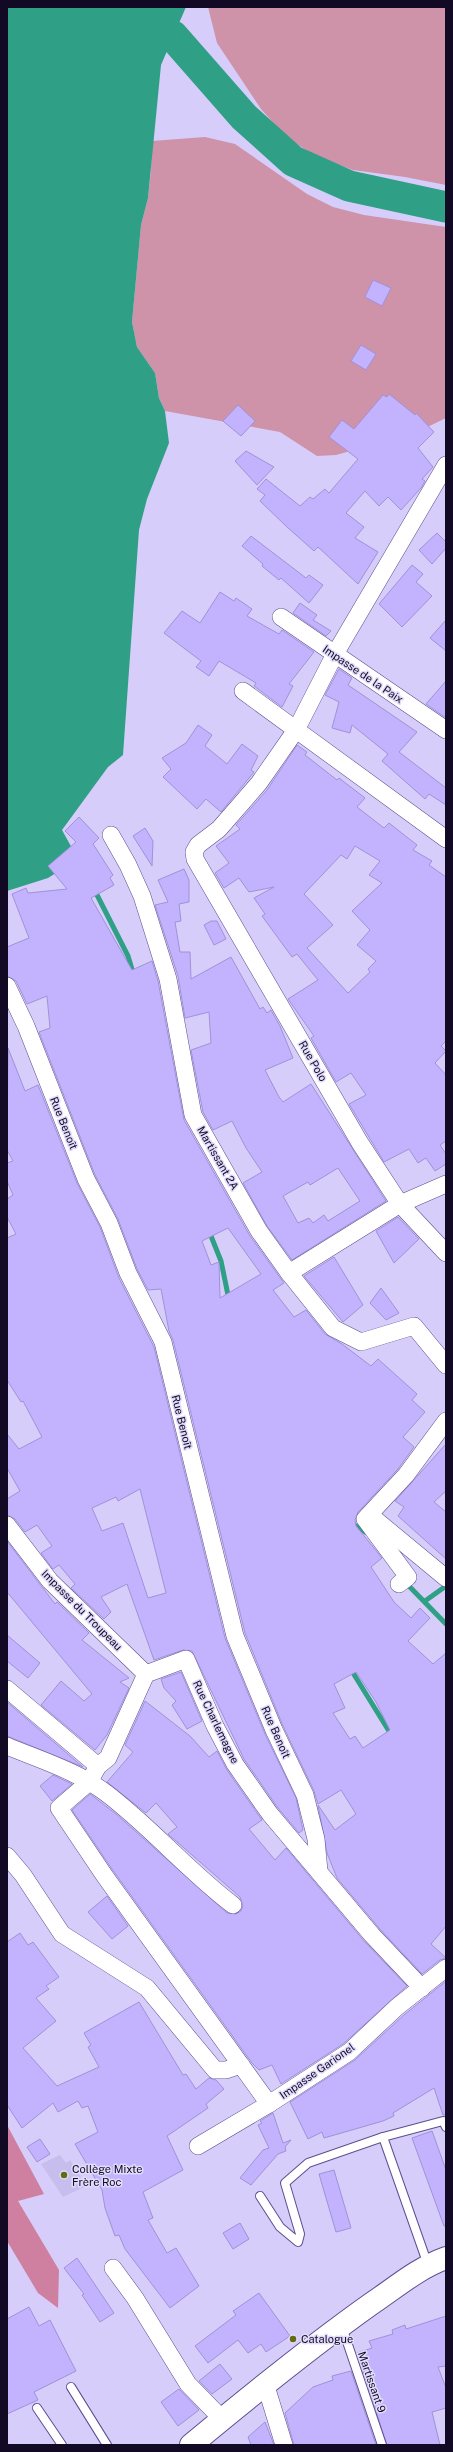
<svg xmlns="http://www.w3.org/2000/svg" width="453" height="2452" font-family="'Public Sans',sans-serif">
<rect width="100%" height="100%" fill="#d6cdfa"/>
<path fill="#c7beee" d="M60,2155L66,2163L70,2160L86,2186L63,2197L41,2164Z"/>
<g fill="#ce92a9">
<path d="M208,7H446V185L405,177L353,170L315,156L286,137L261,109L217,43Z"/>
<path d="M205,137L235,144L307,194L333,207L364,215L446,227V418L415,433L336,455L317,456L280,432L165,411L159,398L155,373L137,347L132,322L141,225L148,198L151,171L152,141Z"/>
</g>
<path fill="#cf7f9f" d="M7,2125L44,2194L18,2201L59,2270L58,2308L38,2293L7,2241Z"/>
<path fill="#2fa086" d="M7,7H186L161,65L148,198L141,225L132,322L137,347L155,373L159,398L165,411L169,443L147,499L139,530L123,755L108,767L62,830L78,859L48,878L7,891Z"/>
<g fill="none" stroke-linecap="round" stroke-linejoin="round">
<g stroke="#2fa086" stroke-width="5">
<path d="M94,889L128,956L134,976"/>
<path d="M209,1231L221,1261L229,1300"/>
<path d="M350,1522L365,1532"/>
<path d="M405,1582L446,1624"/>
<path d="M425,1601L446,1586"/>
<path d="M350,1668L392,1736"/>
</g>
<path stroke="#2fa086" stroke-width="31" d="M173,36L244,117L293,161L349,186L446,207"/>
</g>
<g fill="#c3b2fe" stroke="#a191d8" fill-rule="evenodd">
<path d="M373,280L391,288L382,306L365,297Z"/>
<path d="M361,345L376,354L366,370L351,361Z"/>
<path d="M389,394L415,415L416,413L434,432L418,448L433,467L422,479L425,481L421,488L401,510L388,497L379,506L365,491L346,513L364,527L355,538L378,552L358,584L318,547L314,551L287,527L260,501L265,495L257,489L266,479L300,506L310,497L313,499L325,489L329,493L358,459L329,437L342,420L354,429L383,395L387,397Z"/>
<path d="M238,405L255,421L241,436L223,421Z"/>
<path d="M246,451L274,467L257,485L235,461Z"/>
<path d="M437,533L446,542V548L432,564L419,550Z"/>
<path d="M251,536L306,578L309,575L323,585L309,603L281,578L279,580L262,566L263,564L242,546Z"/>
<path d="M412,565L423,574L416,582L432,596L402,627L379,604Z"/>
<path d="M220,592L234,601L236,598L252,609L247,616L279,634L282,630L314,652L289,684L293,686L282,707L254,686L256,683L219,661L209,676L196,667L201,661L164,633L182,611L200,623Z"/>
<path d="M300,603L317,615L313,620L331,631L326,636L293,613Z"/>
<path d="M446,620V651L430,638Z"/>
<path d="M339,669L352,678L348,685L417,732L399,752L446,788V805L429,794L425,799L382,761L388,754L352,725L350,733L332,728L339,702L325,695Z"/>
<path d="M446,681V718L426,704Z"/>
<path d="M198,725L212,735L205,746L227,764L242,744L258,756L251,770L254,772L221,812L206,799L197,809L163,777L171,769L162,758L186,743Z"/>
<path d="M297,745L307,752L305,755L337,780L339,778L365,798L357,807L384,828L389,823L417,845L413,850L432,861L429,865L446,877V1041L441,1046L446,1051L435,1063L446,1075V1141L440,1145L446,1154V1164L435,1171L426,1158L418,1163L409,1149L384,1162L349,1104L366,1095L351,1073L336,1082L311,1038L314,1036L288,999L318,980L297,954L292,957L262,916L265,914L254,898L274,887L249,892L239,878L224,888L215,873L229,863L216,846L240,829L236,825L267,790ZM355,846L380,861L369,875L382,883L352,911L370,930L357,945L376,961L368,969L370,972L348,993L307,948L333,925L304,894L341,855L347,859Z"/>
<path d="M79,817L99,838L93,844L113,875L110,878L114,885L91,898L132,970L152,961L158,981L184,1120L250,1236L284,1283L273,1290L294,1317L306,1310L325,1334L342,1344L371,1366L378,1359L417,1394L412,1400L425,1412L403,1437L414,1447L398,1469L358,1512L355,1520L356,1526L382,1558L371,1567L394,1602L411,1618L420,1608L430,1618L408,1641L433,1664L446,1653V1926L431,1944L446,1958L440,1960L422,1974L379,1928L337,1878L327,1853L318,1805L335,1830L356,1814L341,1790L318,1804L314,1791L283,1726L245,1633L173,1340L169,1331L161,1289L148,1290L137,1269L118,1219L95,1175L39,1032L50,1028L47,996L27,1004L16,981L7,976V947L29,938L12,894L26,888L28,893L67,889L48,866L76,842L65,831ZM228,1228L261,1274L220,1298L219,1262L211,1265L202,1241ZM356,1672L376,1702L390,1730L363,1748L355,1736L350,1739L333,1713L345,1708L334,1684Z"/>
<path d="M145,828L153,841L152,866L133,836Z"/>
<path d="M184,869L189,880V902L179,904L181,921L175,922L180,952H190L191,979L231,957L260,1009L263,1007L267,1013L271,1010L280,1026L293,1058L265,1070L279,1097L283,1102L311,1084L386,1201L292,1260L267,1226L243,1183L262,1172L246,1148L232,1121L213,1130L203,1112L191,1050L211,1043L209,1012L185,1018L178,976L155,905L168,902L158,880ZM338,1168L360,1201L328,1221L324,1215L313,1223L309,1218L298,1223L283,1196L308,1182L310,1185Z"/>
<path d="M211,921H217L226,939L214,945L204,925Z"/>
<path d="M8,1048L25,1091L38,1085L77,1183L100,1227L119,1278L154,1347L225,1638L265,1734L296,1798L303,1830L299,1833L278,1808L244,1759L192,1651L183,1650L154,1660L127,1584L101,1597L111,1612L104,1619L71,1588L75,1584L59,1565L53,1569L41,1553L52,1546L37,1525L25,1532L15,1519L7,1515V1499L20,1491L7,1468V1434L19,1449L42,1437L23,1401L21,1402L7,1380V1238L16,1234L7,1217V1199L13,1195L7,1181V1163L13,1161L7,1150ZM140,1489L166,1593L148,1598L123,1523L102,1531L92,1508L116,1497L118,1501Z"/>
<path d="M398,1217L419,1239L394,1263L376,1231Z"/>
<path d="M334,1257L363,1305L343,1322L304,1276Z"/>
<path d="M381,1288L399,1313L386,1320L370,1303Z"/>
<path d="M446,1444V1491L434,1502L446,1512V1559L398,1516L404,1507L395,1501Z"/>
<path d="M7,1541L55,1604L57,1602L89,1633L82,1640L129,1678L120,1682L129,1688L107,1735L95,1750L41,1705L61,1681L84,1701L92,1694L7,1592Z"/>
<path d="M7,1635L40,1663L28,1678L7,1661Z"/>
<path d="M181,1672L202,1721L187,1729L172,1705L176,1701L164,1688L161,1679Z"/>
<path d="M145,1701L190,1736L209,1757L217,1751L227,1770L262,1820L249,1829L275,1860L286,1848L364,1941L407,1986L343,2044L281,2084L272,2065L259,2070L252,2063L112,1869L72,1810L90,1794L116,1814L227,1913L236,1914L241,1911L243,1906L240,1897L168,1834L177,1827L156,1803L146,1813L107,1782L133,1752L125,1745Z"/>
<path d="M7,1702L83,1767L7,1736Z"/>
<path d="M53,1775L72,1784L52,1801L40,1786Z"/>
<path d="M107,1896L128,1926L112,1939L88,1912Z"/>
<path d="M20,1933L28,1945L33,1942L59,1977L46,1986L49,1989L36,1998L56,2021L23,2048L57,2086L99,2067L88,2047L91,2045L84,2033L139,2002L183,2075L186,2074L196,2089L209,2078L216,2080L224,2089L206,2104L208,2108L167,2136L183,2170L143,2192L153,2218L148,2220L167,2253L176,2248L199,2286L170,2308L125,2249L119,2235L115,2236L105,2208L102,2190L75,2144L98,2132L88,2106L82,2108L78,2101L58,2112L53,2103L22,2128L7,2105V1942Z"/>
<path d="M446,1981V2115H443L434,2088L393,2113L394,2116L383,2121L324,2138L322,2132L308,2139L290,2102L355,2060L404,2015Z"/>
<path d="M273,2113L283,2143L291,2140L285,2147L286,2151L278,2154L251,2185L240,2178L263,2150L269,2148L258,2125L262,2123L260,2121Z"/>
<path d="M432,2131L446,2170V2226H444L412,2138Z"/>
<path d="M40,2139L50,2154L37,2162L27,2147Z"/>
<path d="M334,2170L351,2228L336,2232L319,2174Z"/>
<path d="M240,2223L249,2239L233,2249L223,2233Z"/>
<path d="M77,2258L114,2313L100,2322L82,2295L84,2294L64,2268Z"/>
<path d="M259,2293L290,2336L266,2352L261,2344L248,2353L238,2340L208,2363L195,2346L236,2315L233,2311Z"/>
<path d="M29,2307L39,2326L50,2320L76,2371L34,2392L38,2400L7,2414V2319Z"/>
<path d="M446,2316V2366L438,2367L446,2388V2408L432,2412L440,2445H387L357,2353L372,2348L369,2341L393,2334L392,2330L405,2325L406,2329Z"/>
<path d="M220,2364L232,2379L212,2394L199,2381Z"/>
<path d="M351,2371L376,2445H294L285,2413L313,2387L333,2380L332,2376Z"/>
<path d="M179,2389L199,2410L178,2426L161,2402Z"/>
<path d="M265,2422L274,2445H251L248,2437Z"/>
</g>
<g fill="none" stroke-linecap="round" stroke-linejoin="round">
<g stroke="#5e4e8f" stroke-width="10">
<g id="service">
<path d="M260,2196L280,2227L298,2242L300,2234L285,2183L308,2163L383,2137"/>
<path d="M428,2265L383,2137L443,2121L446,2127"/>
<path d="M342,2327L382,2445"/>
<path d="M71,2387L107,2445"/>
<path d="M37,2408L62,2445"/>
</g>
</g>
<g stroke="#5e4e8f" stroke-width="18">
<g id="minor">
<path d="M446,465L335,654L296,730L259,783L219,829L198,845L194,852L195,859L360,1143L400,1204L446,1253"/>
<path d="M281,617L446,730"/>
<path d="M243,691L446,839"/>
<path d="M111,835L128,865L142,896L168,979L193,1115L259,1231L289,1273L333,1328L361,1342L414,1326L446,1365"/>
<path d="M7,986L26,1026L86,1179L109,1223L128,1273L163,1342L235,1636L274,1730L305,1795L316,1839L319,1871"/>
<path d="M289,1273L400,1204L446,1184"/>
<path d="M371,1516L446,1578"/>
<path d="M7,1525L50,1581L146,1674"/>
<path d="M399,1584L408,1577L365,1519L406,1475L446,1421"/>
<path d="M7,1689L98,1766"/>
<path d="M7,1746C40,1760 77,1771 106,1793C151,1827 188,1871 233,1905"/>
<path d="M7,1856L23,1875L62,1934L147,1988L215,2070H226L241,2065"/>
<path d="M269,2104L104,1875L59,1808L89,1782L98,1766L108,1758L146,1674L186,1659L215,1726L235,1764L270,1814L372,1935L422,1988"/>
<path d="M198,2146L269,2104L349,2052L397,2007L446,1968"/>
<path d="M113,2268L135,2298L188,2384L222,2419"/>
<path d="M265,2383L284,2445"/>
</g>
</g>
<g stroke="#5e4e8f" stroke-width="24">
<path id="primary" d="M191,2445C250,2396 309,2348 371,2304C395,2288 418,2268 446,2258"/>
</g>
<use href="#service" stroke="#fff" stroke-width="8"/>
<use href="#minor" stroke="#fff" stroke-width="17"/>
<use href="#primary" stroke="#fff" stroke-width="22"/>
</g>
<g fill="#656b10" stroke="#e2dcfb" stroke-width="1.5">
<circle cx="64" cy="2175" r="4"/>
<circle cx="293" cy="2339" r="4"/>
</g>
<g text-anchor="middle" dominant-baseline="central" stroke-width="3" stroke-linejoin="round" paint-order="stroke">
<g font-size="11" fill="#120a24" stroke="#e2dcfb">
<text transform="translate(363 674) rotate(34)">Impasse de la Paix</text>
<text transform="translate(313 1061) rotate(60)">Rue Polo</text>
<text transform="translate(64 1123) rotate(68)">Rue Benoît</text>
<text transform="translate(218 1158) rotate(60)">Martissant 2A</text>
<text transform="translate(182 1422) rotate(76)">Rue Benoît</text>
<text transform="translate(82 1610) rotate(45)">Impasse du Troupeau</text>
<text transform="translate(216 1722) rotate(64)">Rue Charlemagne</text>
<text transform="translate(276 1732) rotate(66)">Rue Benoît</text>
<text transform="translate(317 2071) rotate(-35)">Impasse Garionel</text>
<text transform="translate(372 2382) rotate(71)">Martissant 9</text>
</g>
<g font-size="11" fill="#120a24" stroke="#e2dcfb" text-anchor="start">
<text x="72" y="2169">Collège Mixte<tspan x="72" dy="13">Frère Roc</tspan></text>
<text x="301" y="2339">Catalogue</text>
</g>
</g>
<rect width="453" height="2452" fill="none" stroke="#120a24" stroke-width="16"/>
</svg>
